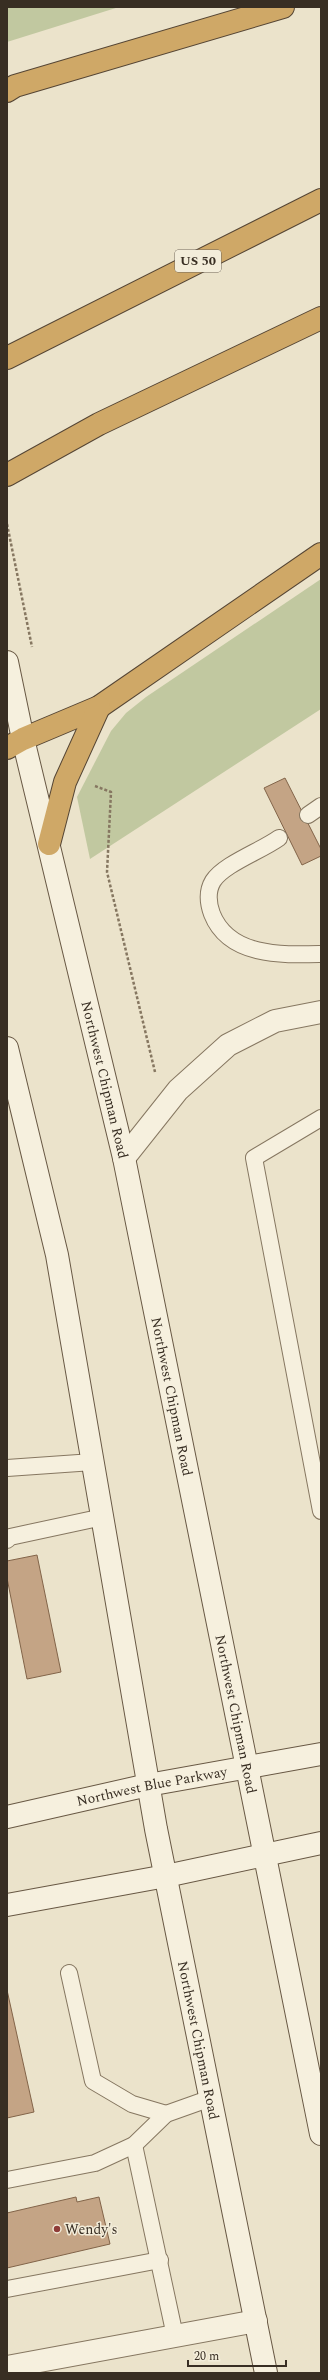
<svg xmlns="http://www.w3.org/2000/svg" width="328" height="2380" font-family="Spectral,serif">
<rect width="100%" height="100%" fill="#ebe3cb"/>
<g fill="#c1c8a0">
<path d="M7,7H119L7,42Z"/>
<path d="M321,579V709L90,859L77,797L111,731L126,713L146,697Z"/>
</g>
<g fill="#c4a485" stroke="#826449">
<path d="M285,778L321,849V856L302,865L264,788Z"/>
<path d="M37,1555L61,1672L27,1679L7,1578V1561Z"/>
<path d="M7,1990L34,2112L7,2118Z"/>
<path d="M76,2197L77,2202L99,2197L110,2244L7,2268V2213Z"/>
</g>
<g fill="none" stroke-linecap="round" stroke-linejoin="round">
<g stroke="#867761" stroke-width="18">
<g id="lane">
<path d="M308,815L321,806"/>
<path d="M279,838C261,851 224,864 213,881C207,891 208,903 212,914C229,957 282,955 321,954"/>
<path d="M321,1118L254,1158L321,1511"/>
<path d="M7,1468L93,1462"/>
<path d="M7,1540L10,1537L103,1517"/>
<path d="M69,1973L93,2081L132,2104L166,2114"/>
<path d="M134,2145L175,2336"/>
<path d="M7,2180L95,2163L134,2145L166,2114L211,2098"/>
<path d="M7,2289L160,2260"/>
</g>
</g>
<g stroke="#867761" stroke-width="24">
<g id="street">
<path d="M124,1158L178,1090L228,1045L275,1021L321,1012"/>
<path d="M7,2367L256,2321"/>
</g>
</g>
<g stroke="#685844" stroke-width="24">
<g id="secondary">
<path id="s1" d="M7,662L23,739L124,1158L321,2134"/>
<path id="s2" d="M7,1048L57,1255L156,1829L266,2373"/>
<path id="s3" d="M7,1817L148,1785L321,1754"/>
<path d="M7,1905L166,1876L321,1843"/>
</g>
</g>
<g stroke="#554534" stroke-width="24">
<g id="highway">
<path d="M7,91L15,86L283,7"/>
<path d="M7,358L321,200"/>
<path d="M7,475L99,424L321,318"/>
<path d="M7,748L23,739L99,707L321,554"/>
<path d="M49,844L65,782L99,707"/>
</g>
</g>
<g stroke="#867761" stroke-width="2.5" stroke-dasharray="3 2" stroke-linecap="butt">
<path d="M7,524L32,647"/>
<path d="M95,786L111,792L107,872L155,1072"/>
</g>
<use href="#lane" stroke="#f6f0de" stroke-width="16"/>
<use href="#street" stroke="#f6f0de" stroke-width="22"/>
<use href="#secondary" stroke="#f6f0de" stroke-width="22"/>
<use href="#highway" stroke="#cfa867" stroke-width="22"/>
</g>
<circle fill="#8f3c37" stroke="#f3edda" stroke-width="1.5" cx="57" cy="2229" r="4"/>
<g text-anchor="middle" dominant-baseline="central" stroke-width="3" stroke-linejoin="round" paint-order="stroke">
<rect fill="#f3edda" stroke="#70675a" stroke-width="1" x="175" y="250" width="46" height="22" rx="3"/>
<g font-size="13" font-weight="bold" fill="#382e23">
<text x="198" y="261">US 50</text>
</g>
<g font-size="14" fill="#382e23" stroke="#f3edda">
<text stroke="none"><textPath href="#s1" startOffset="429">Northwest Chipman Road</textPath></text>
<text stroke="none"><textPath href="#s1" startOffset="753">Northwest Chipman Road</textPath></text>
<text stroke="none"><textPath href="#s1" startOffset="1077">Northwest Chipman Road</textPath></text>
<text stroke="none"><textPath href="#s3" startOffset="148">Northwest Blue Parkway</textPath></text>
<text stroke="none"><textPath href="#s2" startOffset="1011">Northwest Chipman Road</textPath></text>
</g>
<g font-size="14" fill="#382e23" stroke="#f3edda" text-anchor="start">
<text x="65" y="2229">Wendy's</text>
</g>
</g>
<rect width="328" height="2380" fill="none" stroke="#382e23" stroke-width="16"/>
<path d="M188 2360v6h98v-6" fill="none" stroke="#382e23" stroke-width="2"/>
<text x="194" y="2360" font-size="12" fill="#382e23" stroke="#f3edda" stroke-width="3" paint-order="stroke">20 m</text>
</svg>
